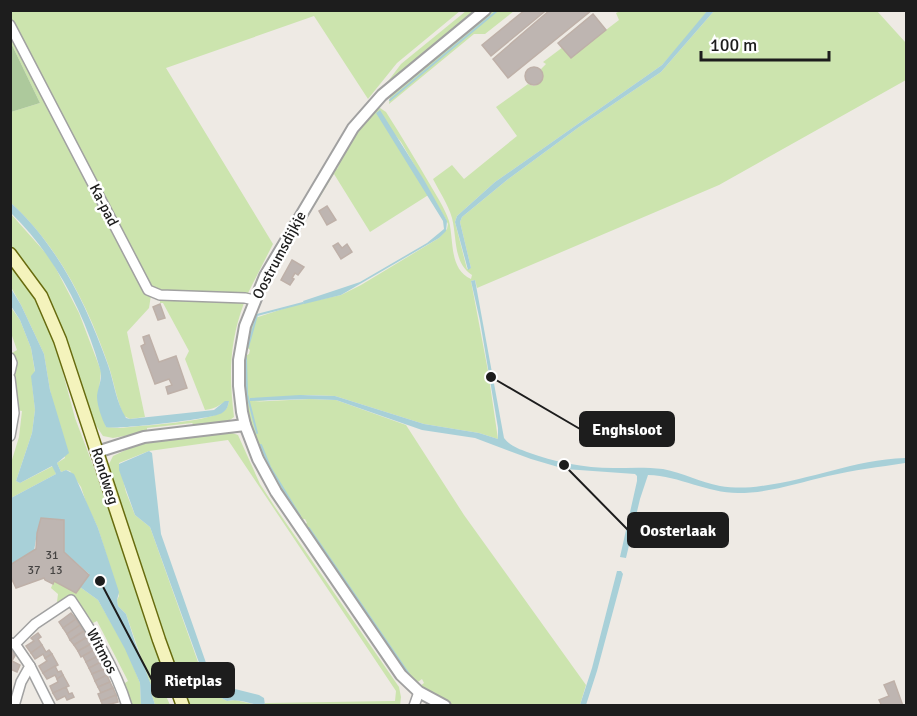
<svg xmlns="http://www.w3.org/2000/svg" width="917" height="716" font-family="Signika,sans-serif">
<rect width="100%" height="100%" fill="#eeeae4"/>
<g fill="#cce4ae">
<path d="M11,10L460,11L397,63L368,99L314,16L166,68L273,244L247,295L161,293L151,288L11,21Z"/>
<path d="M466,11H479L377,96L401,64Z"/>
<path d="M491,11H514L485,34H474L389,104L390,95Z"/>
<path d="M620,11H710L662,65L495,182L457,216L455,222L467,269L471,268L460,222L462,217L507,180L579,127L661,72L714,11H877L906,43V80L719,185L477,288L475,280L471,281L488,371L498,439L479,433L424,424L335,396L307,395L251,402L310,399L336,400L406,425L464,515L586,685L580,705H454L428,695L419,687L424,683L422,679L415,684L410,680L304,525L307,523L305,519L299,520C289,504 277,487 268,469C250,436 241,395 243,357L249,354L250,350L244,345L248,329L265,291L255,318L295,305L341,295L361,285L439,238L447,229L448,224L445,218L401,142L377,113L430,194L370,232L334,174L315,205L314,201L332,167L337,169L339,165L336,162L353,135L375,109L380,108L386,112C402,137 417,162 432,188C438,198 445,209 449,221C454,241 449,269 471,279L472,275C453,263 457,237 452,218C448,204 439,191 433,179L452,165L464,179L517,136L496,107L528,84L534,86L540,83L543,75L541,69L546,64L543,62L563,47L572,56L619,20L616,13Z"/>
<path d="M10,30L112,226C119,252 137,274 151,295L149,308L127,332L145,417L130,419L124,416C117,401 114,383 109,367C88,306 59,247 11,203V112L40,103L11,43Z"/>
<path d="M10,213L51,259L79,313L101,371L98,400L106,427L120,428C145,425 202,423 222,412C226,410 228,407 229,401C221,402 218,409 205,410L185,359L189,351L163,303H160V298L243,301L244,303C229,344 229,375 234,417L227,422L196,427L192,423L147,428V432L113,438L103,436L95,424L61,330L18,255L11,247Z"/>
<path d="M11,261L36,300L55,343L75,418L116,526L163,667L169,694L166,696L170,705H155L151,692L152,689L126,614L118,606L117,600L119,596L98,528L87,505L81,487L70,471L66,470L61,472L57,463L65,458L50,390L44,354L21,305L11,287Z"/>
<path d="M10,306L20,320L31,348L35,372L32,383L35,410L32,433L16,481L20,483L53,466L56,474L11,498V463L19,437L22,411L16,410L13,375L16,368L12,353L17,350L11,333Z"/>
<path d="M229,432L238,435L260,484L275,507L399,687L401,697L400,706L265,705V703L395,701L396,691L228,440L149,451L119,463L126,492L135,515L150,527L198,662L216,695L227,701L235,700L257,705H187L130,540L108,466L113,456L145,441Z"/>
<path d="M54,581L76,593L80,587L98,600L126,649L140,683L141,705H130L122,685L128,681L97,621L91,624L71,596L61,602H57L58,594L51,588Z"/>
</g>
<path fill="#adc99c" d="M11,43L40,103L11,112H10Z"/>
<g fill="#a8d0d8">
<path d="M708,10L714,11L661,72L579,127L507,180L462,217L460,222L471,268L468,270L455,222L457,216L495,182L662,65Z"/>
<path d="M380,110L424,180L447,221L446,231L439,238L341,295L304,304L303,301L360,282L427,243L444,229L443,221L376,113Z"/>
<path d="M11,203C59,247 86,304 108,365C114,382 116,402 126,418L130,419L214,410L225,401H229C228,406 227,410 222,413C214,419 115,430 106,427C102,419 97,406 97,396C98,386 103,379 100,369C84,311 54,255 11,213Z"/>
<path d="M475,280L504,438C510,446 519,449 527,452C554,462 584,468 613,468C630,468 646,467 663,469C683,473 700,482 720,486C733,488 748,488 761,486C811,480 853,460 905,458V463C879,467 854,470 828,476C798,483 769,493 738,493C707,493 680,476 648,475L640,499L626,558L620,557L637,481V476L635,474L565,469L531,459L475,438L422,430L336,400L310,399L250,401V398L300,395L335,396L424,424L479,433L498,439V428L480,321L471,281Z"/>
<path d="M10,287L21,305L44,354L50,390L69,453L57,463L61,472L66,470L74,474L98,528L119,592L117,600L118,606L126,614L135,642L151,685V692L155,705H141L140,683L125,649L98,600L80,587L89,574L64,552V520L37,533L34,551L11,565V498L56,474L52,466L20,483L16,481L32,433L35,410L31,376L35,371L31,348L20,320L11,306Z"/>
<path d="M149,451L152,453L161,534L212,680L219,685L259,695L264,698L265,705C252,706 241,698 227,701L216,695L206,682L150,527L135,515L119,470V464Z"/>
<path d="M617,571H621L623,574L597,671L586,705H580L592,668Z"/>
</g>
<g fill="none" stroke-linecap="round" stroke-linejoin="round">
<g stroke="#a8d0d8" stroke-width="2">
<path d="M390,100L498,10"/>
<path d="M248,347L257,315L303,303"/>
<path d="M246,358L247,394L257,433"/>
<path d="M261,445L270,467L300,516"/>
<path d="M309,528L413,680"/>
</g>
</g>
<g fill="#beb5b1" stroke="#beb0a8" stroke-width="1.5">
<path d="M525,10H543L544,12L491,56L482,45Z"/>
<path d="M550,10H592L508,78L493,59Z"/>
<path d="M593,14L606,30L571,58L558,43Z"/>
<circle cx="534" cy="76" r="9"/>
<path d="M327,206L336,220L327,225L319,211Z"/>
<path d="M338,243L342,248L347,244L352,252L341,259L333,246Z"/>
<path d="M292,260L304,267L298,275L295,273L292,278L294,279L290,285L281,280Z"/>
<path d="M160,304L165,318L158,320L153,307Z"/>
<path d="M149,335L159,362L176,356L187,388L168,394L166,387L172,385L169,379L155,384L141,346L145,344L143,337Z"/>
<path d="M41,518L64,520V552L89,575L76,593L54,581L53,584L45,580L44,578L16,588L10,575V565L36,549L37,533Z"/>
<path d="M71,613L76,619L63,628L59,622Z"/>
<path d="M76,619L80,625L67,634L63,628Z"/>
<path d="M80,625L84,631L70,640L67,634Z"/>
<path d="M84,631L87,637L74,645L70,640Z"/>
<path d="M38,633L41,637L38,639L42,645L31,653L26,646L34,641L31,638Z"/>
<path d="M87,637L91,644L78,651L74,645Z"/>
<path d="M91,644L94,650L81,657L78,651Z"/>
<path d="M42,645L46,652L49,650L52,654L45,658L43,654L35,659L31,653Z"/>
<path d="M10,650L16,654L12,661L20,665L17,672L10,669Z"/>
<path d="M94,650L98,656L86,662L83,656Z"/>
<path d="M52,654L58,665L43,673L39,666L47,661L45,658Z"/>
<path d="M98,656L101,662L89,668L86,662Z"/>
<path d="M101,662L104,669L92,674L89,668Z"/>
<path d="M55,666L58,672L61,671L63,675L57,679L55,675L47,679L43,673Z"/>
<path d="M104,669L107,675L95,681L92,674Z"/>
<path d="M63,675L69,686L53,693L50,686L58,682L57,679Z"/>
<path d="M107,675L110,682L98,687L95,681Z"/>
<path d="M894,681L903,706H882L879,700L889,696L884,685Z"/>
<path d="M110,682L113,688L101,693L98,687Z"/>
<path d="M66,687L69,694L72,693L74,697L67,700L65,696L57,700L53,693Z"/>
<path d="M113,688L116,695L101,701L98,694Z"/>
<path d="M116,695L118,702L103,706L101,701Z"/>
</g>
<g fill="none" stroke-linecap="round" stroke-linejoin="round">
<g stroke="#a1a1a1" stroke-width="12">
<g id="minor">
<path d="M10,25L148,290L160,295L245,298L254,300"/>
<path d="M10,358L12,363L10,372"/>
<path d="M10,378L14,413L10,436"/>
<path d="M10,643L15,644L35,624L71,600C93,633 115,667 127,706"/>
<path d="M30,666L50,706"/>
<path d="M14,706L21,682L30,666L15,644"/>
<path d="M414,706L419,692"/>
</g>
</g>
<g stroke="#a1a1a1" stroke-width="14">
<g id="tertiary">
<path d="M97,452L144,437L245,425"/>
<path d="M445,706L419,692L401,675L276,492L258,459L245,425L242,412L239,386V360L245,326L265,276L353,128L382,95L485,10"/>
</g>
</g>
<g stroke="#676b0e" stroke-width="15">
<path id="secondary" d="M10,254L41,296L60,340L159,640L183,706"/>
</g>
<use href="#minor" stroke="#fff" stroke-width="9"/>
<use href="#tertiary" stroke="#fff" stroke-width="10"/>
<use href="#secondary" stroke="#f4f3bc" stroke-width="12"/>
</g>
<g text-anchor="middle" dominant-baseline="central" stroke-width="5" stroke-linejoin="round" paint-order="stroke">
<g font-size="12" fill="#454342">
<text x="52" y="555">31</text>
<text x="34" y="570">37</text>
<text x="56" y="570">13</text>
</g>
<g font-size="15" fill="#1d1d1d" stroke="#fff">
<text transform="translate(104 205) rotate(63)">Ka-pad</text>
<text transform="translate(279 255) rotate(-62)">Oostrumsdijkje</text>
<text transform="translate(105 476) rotate(72)">Rondweg</text>
<text transform="translate(102 651) rotate(62)">Witmos</text>
</g>
</g>
<path fill="none" stroke="#1d1d1d" stroke-width="2" d="M491 377L580 429M564 465L628 530M100 581L152 680"/>
<g fill="#1d1d1d" stroke="#fff" stroke-width="2">
<circle cx="491" cy="377" r="6"/>
<circle cx="564" cy="465" r="6"/>
<circle cx="100" cy="581" r="6"/>
</g>
<g fill="#1d1d1d" stroke="#1d1d1d" stroke-width="2">
<rect x="580" y="412" width="94" height="34" rx="6"/>
<rect x="628" y="513" width="100" height="34" rx="6"/>
<rect x="152" y="663" width="82" height="34" rx="6"/>
</g>
<g font-size="16" text-anchor="middle" font-weight="bold" fill="#fff">
<text x="627" y="435">Enghsloot</text>
<text x="678" y="536">Oosterlaak</text>
<text x="193" y="686">Rietplas</text>
</g>
<rect width="917" height="716" fill="none" stroke="#1d1d1d" stroke-width="24"/>
<path d="M701 51v9h128v-9" fill="none" stroke="#1d1d1d" stroke-width="3"/>
<text x="710" y="51" font-size="18" fill="#1d1d1d" stroke="#ffffff" stroke-width="4.5" paint-order="stroke">100 m</text>
</svg>
